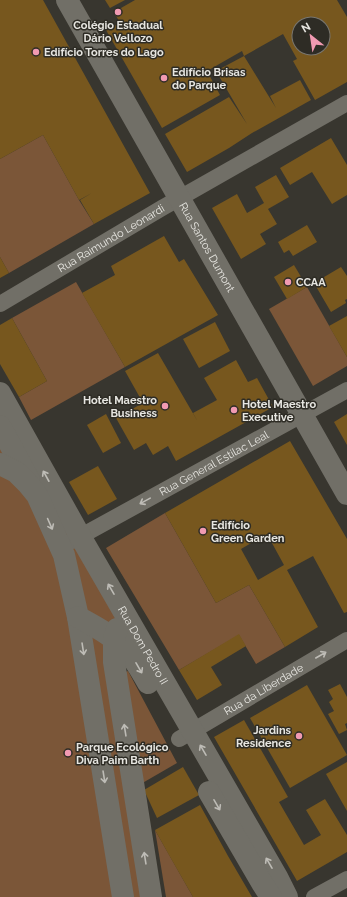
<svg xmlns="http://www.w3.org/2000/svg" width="347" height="897" font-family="Raleway,sans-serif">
<rect width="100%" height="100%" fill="#38362f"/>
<g fill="#7b5638">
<path d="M43,135L79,200L94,224L9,273L0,257V159Z"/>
<path d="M76,282L125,367L31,420L19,397L47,381L12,318Z"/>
<path d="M307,287L347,357V366L313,386L269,309Z"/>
<path d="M0,424L116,609L125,672L128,671L177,763L139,785L154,897H0Z"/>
<path d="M165,513L216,603L249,585L285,647L256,664L239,635L179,670L106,548Z"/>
<path d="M155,830L193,897H166Z"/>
</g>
<g fill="#77571e" fill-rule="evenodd">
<path d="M0,0H43L150,193L94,224L80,200L92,193L79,200L43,135L0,159Z"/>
<path d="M105,0H125L110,8Z"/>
<path d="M135,0H337L347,17V82L315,100L293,61L297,59L283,34L244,56L242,51L207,71L220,95L162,128L106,30L120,23L114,12ZM299,24H323V48H299Z"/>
<path d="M244,56L276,108L270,96L300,80L311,100L252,133L229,148L187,172L165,134L229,97L247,124L216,71Z"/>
<path d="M331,138L347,165V195L332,204L312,172L290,185L280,168Z"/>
<path d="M276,175L289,197L268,209L277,224L260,234L266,244L241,259L212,208L237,194L247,213L264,203L255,187Z"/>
<path d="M307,225L317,242L293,256L289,250L284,253L278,242Z"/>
<path d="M164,236L179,262L184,259L218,315L125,367L82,293L115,275L111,266Z"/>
<path d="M0,257L9,273L0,278Z"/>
<path d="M294,265L307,287L287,299L274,277Z"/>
<path d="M341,267L347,276V299L345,300L346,303L331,312L314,283Z"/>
<path d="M347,316V357L329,326Z"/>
<path d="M12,318L47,381L19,397L0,364V325Z"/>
<path d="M215,322L230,351L199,368L183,339Z"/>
<path d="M158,353L198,422L193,413L217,400L204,378L236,360L248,382L257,378L273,407L176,461L168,446L153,455L146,443L134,450L116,418L143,403L125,371Z"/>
<path d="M106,414L121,443L103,453L87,425Z"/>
<path d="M347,414V445L334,422Z"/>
<path d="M290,441L347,539V612L344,613L313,556L287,570L318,627L285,647L249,585L216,603L165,513ZM267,534L284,565L258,580L241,549Z"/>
<path d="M98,466L117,499L88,515L69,482Z"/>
<path d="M239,634L246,646L211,667L222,685L197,700L179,670Z"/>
<path d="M340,684L347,697V723L345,724L347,730L339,734L328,714L334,711L329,702L333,699L328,690Z"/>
<path d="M307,685L347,755L290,788L250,718Z"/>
<path d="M244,720L288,797L279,802L304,845L321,835L306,810L325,799L347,835V852L297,881L214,737Z"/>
<path d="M347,762V811L326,774Z"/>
<path d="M183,767L199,795L157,818L144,790Z"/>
<path d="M200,805L228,856L252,897H193L169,855L155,830Z"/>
</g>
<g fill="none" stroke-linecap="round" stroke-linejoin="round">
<g stroke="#716f67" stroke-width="16">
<path id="s1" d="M0,304L162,208L347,103"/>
<path id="s2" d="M72,541L347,390"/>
<path id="s3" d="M179,739L347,640"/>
<path d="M314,897L347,879"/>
</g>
<g stroke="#716f67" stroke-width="22">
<path id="s4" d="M67,0L347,494"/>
<path id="s5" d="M0,393L80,536L277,877L287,897"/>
<path d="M0,426L29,480"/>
<path d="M0,464L16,472L28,484L37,495L64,555L78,617L123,897"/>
<path d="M78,617C94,626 112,635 125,649C135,659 141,671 148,683"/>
<path d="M117,629L114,639V662L151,897"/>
<path d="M209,792L262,883L271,897"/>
</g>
</g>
<defs><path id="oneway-shaft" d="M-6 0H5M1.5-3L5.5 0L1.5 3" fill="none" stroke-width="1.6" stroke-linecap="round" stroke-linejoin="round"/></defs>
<g stroke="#bebcb6">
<use href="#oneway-shaft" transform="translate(46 476) rotate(-119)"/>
<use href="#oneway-shaft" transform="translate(145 501) rotate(151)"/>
<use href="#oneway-shaft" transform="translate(50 524) rotate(66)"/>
<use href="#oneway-shaft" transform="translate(111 589) rotate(-120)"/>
<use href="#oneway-shaft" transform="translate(83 649) rotate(81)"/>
<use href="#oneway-shaft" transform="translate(321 655) rotate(-30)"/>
<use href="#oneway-shaft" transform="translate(139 668) rotate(60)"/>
<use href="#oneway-shaft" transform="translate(125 730) rotate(-99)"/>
<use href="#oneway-shaft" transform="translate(203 750) rotate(-120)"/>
<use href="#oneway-shaft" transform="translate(104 777) rotate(81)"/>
<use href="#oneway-shaft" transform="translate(217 805) rotate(60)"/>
<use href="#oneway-shaft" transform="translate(145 858) rotate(-99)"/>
<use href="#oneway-shaft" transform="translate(269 863) rotate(-120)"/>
</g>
<g fill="#f19ab2" stroke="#2e2c25" stroke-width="1.5">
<circle cx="118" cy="12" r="4"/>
<circle cx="36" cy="52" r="4"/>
<circle cx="164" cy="78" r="4"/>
<circle cx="288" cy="282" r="4"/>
<circle cx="165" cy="406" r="4"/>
<circle cx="234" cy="410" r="4"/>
<circle cx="203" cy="531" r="4"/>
<circle cx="299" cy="736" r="4"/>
<circle cx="68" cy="753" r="4"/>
</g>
<g text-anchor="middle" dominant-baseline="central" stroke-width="3" stroke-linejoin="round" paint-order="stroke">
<g font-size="11" font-weight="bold" fill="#e7e6e1" stroke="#2e2c25" text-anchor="start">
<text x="118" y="25" text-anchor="middle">Colégio Estadual<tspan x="118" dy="13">Dário Vellozo</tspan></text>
<text x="44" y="52">Edifício Torres do Lago</text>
<text x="172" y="72">Edifício Brisas<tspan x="172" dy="13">do Parque</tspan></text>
<text x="296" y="282">CCAA</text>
<text x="157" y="400" text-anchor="end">Hotel Maestro<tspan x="157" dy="13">Business</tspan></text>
<text x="242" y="404">Hotel Maestro<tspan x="242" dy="13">Executive</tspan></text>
<text x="211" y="525">Edifício<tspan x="211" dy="13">Green Garden</tspan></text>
<text x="291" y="730" text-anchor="end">Jardins<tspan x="291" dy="13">Residence</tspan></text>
<text x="76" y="747">Parque Ecológico<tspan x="76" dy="13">Diva Paim Barth</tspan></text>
</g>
<g font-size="11" fill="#e7e6e1" stroke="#2e2c25">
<text stroke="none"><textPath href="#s1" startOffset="129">Rua Raimundo Leonardi</textPath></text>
<text stroke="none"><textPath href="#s4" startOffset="284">Rua Santos Dumont</textPath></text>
<text stroke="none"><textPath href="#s2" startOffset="162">Rua General Estilac Leal</textPath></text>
<text stroke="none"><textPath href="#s5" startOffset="290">Rua Dom Pedro II</textPath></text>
<text stroke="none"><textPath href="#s3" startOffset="98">Rua da Liberdade</textPath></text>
</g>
</g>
<g transform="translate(311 36) rotate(330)"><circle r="19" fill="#2e2c25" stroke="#787670"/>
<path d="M0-3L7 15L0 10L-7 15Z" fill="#f19ab2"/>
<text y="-6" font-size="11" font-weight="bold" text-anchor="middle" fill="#e7e6e1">N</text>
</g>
</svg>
